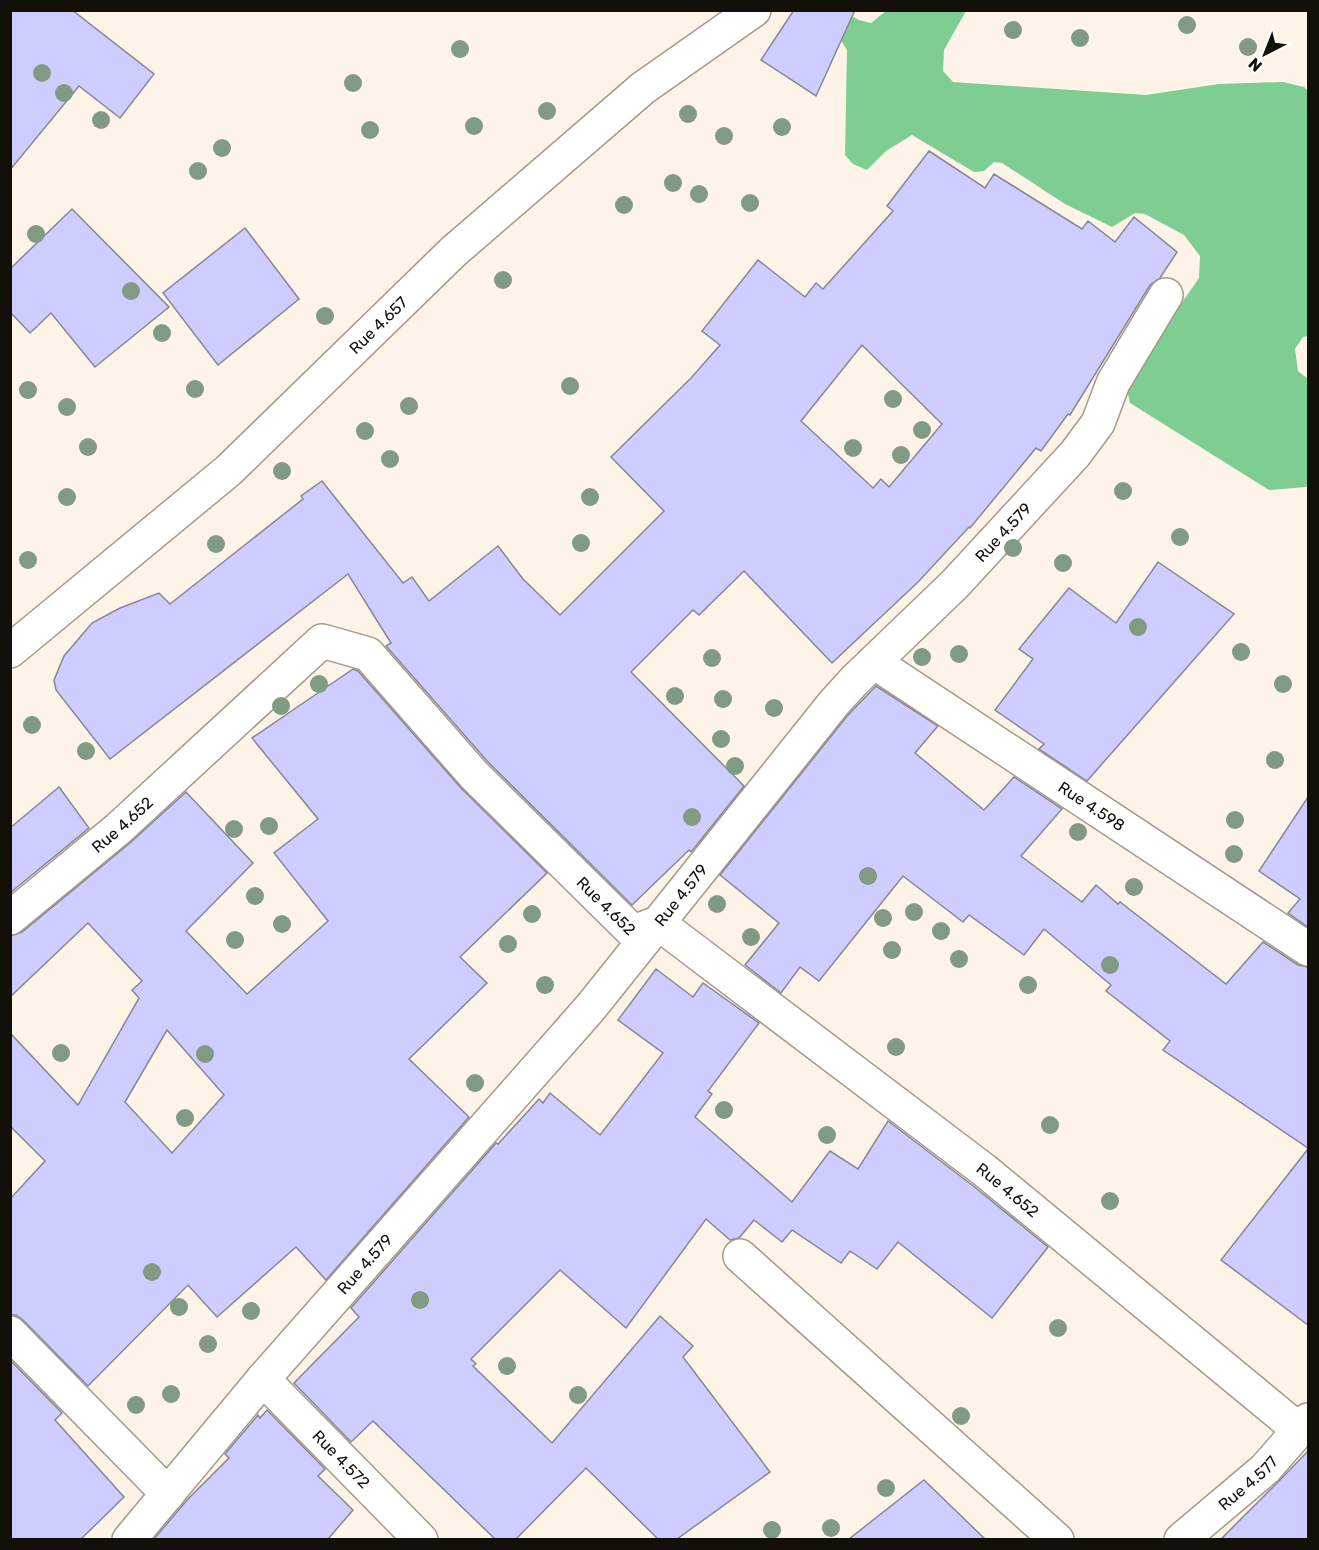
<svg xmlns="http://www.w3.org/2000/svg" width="1319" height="1550" font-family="Rubik,sans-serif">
<rect width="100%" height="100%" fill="#fdf3e6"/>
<path fill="#7ecd93" d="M822,11H842L859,20L871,23L886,11H966L944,50L943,71L953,82L1146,95L1219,84L1283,82L1304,87L1308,91V336L1303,337L1295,349L1298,371L1308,379V483L1306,487L1269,490L1130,403L1126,385L1131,376L1199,278L1200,256L1184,235L1145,214L1135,213L1112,227L1065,204L1002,163L994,162L984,171L974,172L912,135L886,151L867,170L853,164L845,155L847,50Z"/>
<g fill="#cecdff" stroke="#868697" stroke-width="1.5" fill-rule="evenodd">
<path d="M10,10H72L154,74L120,118L79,86L10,170Z"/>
<path d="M794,10H855L816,96L761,60Z"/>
<path d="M929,151L985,188L994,174L1082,229L1088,221L1115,242L1134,217L1177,252L1160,278L1150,285L1070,415L1068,414L1041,451L1036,448L970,528L969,527L918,582L832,663L744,571L699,615L693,610L631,672L744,786L691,852L689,850L632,905L488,762L386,646L391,643L348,574L110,759L56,690L54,680L64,656L92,623L120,608L159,593L170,604L303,499L301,496L322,481L403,583L412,577L429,601L498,546L523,579L560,615L664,511L611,457L691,378L720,345L702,331L758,260L805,297L816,283L823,289L893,211L887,206ZM862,345L942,424L889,487L881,479L873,488L801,421Z"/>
<path d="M72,209L169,307L95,367L51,313L30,333L10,312V269Z"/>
<path d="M245,228L299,299L218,365L163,293Z"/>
<path d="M1158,562L1234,614L1087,781L1039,749L1044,744L995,710L1033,659L1019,649L1069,588L1116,623Z"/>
<path d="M353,669L358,671L461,788L547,873L460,957L487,983L409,1059L469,1117L326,1280L296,1247L217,1317L188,1285L88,1386L23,1320L16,1315H10V1199L45,1161L10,1126V1033L78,1105L139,998L132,990L142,981L88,923L10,997V936L22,932L130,843L186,792L253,863L186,931L247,994L328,921L274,853L318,819L252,738ZM167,1030L224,1095L172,1153L125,1102Z"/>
<path d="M876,686L938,726L915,753L984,810L1014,777L1062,809L1021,856L1082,902L1096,885L1118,904L1120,902L1226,984L1263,942L1298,965L1308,967V1148L1163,1050L1170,1041L1106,991L1111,985L1044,929L1024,955L969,915L963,922L903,876L819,981L800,967L781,993L745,965L779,923L720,875L848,715Z"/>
<path d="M59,787L89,828L10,893V828Z"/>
<path d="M1308,797V927L1288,913L1300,899L1259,871Z"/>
<path d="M656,969L693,997L703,983L759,1023L708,1091L712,1094L695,1117L792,1202L830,1151L858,1169L888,1121L972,1185L1048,1247L992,1318L898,1242L877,1269L850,1251L841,1263L792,1230L782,1242L754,1220L739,1238L730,1240L706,1219L626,1328L560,1270L471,1359L476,1364L473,1366L552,1443L660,1316L693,1346L683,1357L770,1472L677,1539H658L586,1468L516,1539H495L373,1421L351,1442L294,1383L359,1317L351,1308L496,1143L498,1144L539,1099L543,1103L550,1093L600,1135L663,1053L618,1020Z"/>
<path d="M1308,1149V1325L1221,1260Z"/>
<path d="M10,1360L62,1413L55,1420L124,1497L81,1539H10Z"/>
<path d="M267,1410L325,1469L318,1476L353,1510L328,1539H154L188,1499L229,1458L225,1454L258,1415L260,1418Z"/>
<path d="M1308,1451V1539H1221L1279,1481Z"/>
<path d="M924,1480L985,1539H849Z"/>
</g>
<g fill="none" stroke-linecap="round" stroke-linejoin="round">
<g stroke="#a59989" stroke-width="36">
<g id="minor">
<path id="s1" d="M10,651L229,470L453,252L643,88L754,10"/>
<path id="s2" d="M874,662L1308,949"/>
<path id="s3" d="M10,918L118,829L322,641L368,654L474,775L633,932L658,923L984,1170L1299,1430"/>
<path d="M740,1256L1057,1540"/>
<path d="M10,1333L168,1494"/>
<path id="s4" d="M263,1379L421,1540"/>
<path id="s5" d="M129,1540L263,1379L591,1007L834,703L854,681L955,584L1075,454L1098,423L1113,383L1166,295"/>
<path id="s6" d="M1181,1540L1265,1469L1308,1420"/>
</g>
</g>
<use href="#minor" stroke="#fff" stroke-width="33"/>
</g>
<g fill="#809b81">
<circle cx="1187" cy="25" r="9"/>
<circle cx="1013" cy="30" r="9"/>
<circle cx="1080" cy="38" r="9"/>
<circle cx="1248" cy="47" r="9"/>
<circle cx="460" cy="49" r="9"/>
<circle cx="42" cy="73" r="9"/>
<circle cx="353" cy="83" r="9"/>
<circle cx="64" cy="93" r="9"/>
<circle cx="547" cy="111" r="9"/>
<circle cx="688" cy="114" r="9"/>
<circle cx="101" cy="120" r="9"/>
<circle cx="474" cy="126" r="9"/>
<circle cx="782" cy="127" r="9"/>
<circle cx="370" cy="130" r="9"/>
<circle cx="724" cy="136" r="9"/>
<circle cx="222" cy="148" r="9"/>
<circle cx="198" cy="171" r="9"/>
<circle cx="673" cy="183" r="9"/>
<circle cx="699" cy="194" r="9"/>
<circle cx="750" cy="203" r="9"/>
<circle cx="624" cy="205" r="9"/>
<circle cx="36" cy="234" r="9"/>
<circle cx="503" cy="280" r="9"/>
<circle cx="131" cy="291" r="9"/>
<circle cx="325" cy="316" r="9"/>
<circle cx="162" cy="333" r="9"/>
<circle cx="570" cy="386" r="9"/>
<circle cx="195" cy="389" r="9"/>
<circle cx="28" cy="390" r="9"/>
<circle cx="893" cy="399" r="9"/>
<circle cx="409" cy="406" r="9"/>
<circle cx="67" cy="407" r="9"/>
<circle cx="922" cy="430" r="9"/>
<circle cx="365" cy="431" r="9"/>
<circle cx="88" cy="447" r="9"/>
<circle cx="853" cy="448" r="9"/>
<circle cx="901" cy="455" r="9"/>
<circle cx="390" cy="459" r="9"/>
<circle cx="282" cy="471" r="9"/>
<circle cx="1123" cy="491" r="9"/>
<circle cx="67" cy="497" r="9"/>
<circle cx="590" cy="497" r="9"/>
<circle cx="1180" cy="537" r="9"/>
<circle cx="581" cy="543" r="9"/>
<circle cx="216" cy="544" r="9"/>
<circle cx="1013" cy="548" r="9"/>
<circle cx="28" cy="560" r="9"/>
<circle cx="1063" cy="563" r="9"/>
<circle cx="1138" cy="627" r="9"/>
<circle cx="1241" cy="652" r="9"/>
<circle cx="959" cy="654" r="9"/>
<circle cx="922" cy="657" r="9"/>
<circle cx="712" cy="658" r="9"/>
<circle cx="319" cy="684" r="9"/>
<circle cx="1283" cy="684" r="9"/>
<circle cx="675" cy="696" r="9"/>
<circle cx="723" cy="699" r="9"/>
<circle cx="281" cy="706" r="9"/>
<circle cx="774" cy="708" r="9"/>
<circle cx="32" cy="725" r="9"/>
<circle cx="721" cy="739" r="9"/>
<circle cx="86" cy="751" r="9"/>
<circle cx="1275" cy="760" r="9"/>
<circle cx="735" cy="766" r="9"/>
<circle cx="692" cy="817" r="9"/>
<circle cx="1235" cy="820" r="9"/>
<circle cx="269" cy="826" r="9"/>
<circle cx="234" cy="829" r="9"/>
<circle cx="1078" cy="832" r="9"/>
<circle cx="1234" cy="854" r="9"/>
<circle cx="868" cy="876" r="9"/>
<circle cx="1134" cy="887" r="9"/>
<circle cx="255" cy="896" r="9"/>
<circle cx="717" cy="904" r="9"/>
<circle cx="914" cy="912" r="9"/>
<circle cx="532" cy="914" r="9"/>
<circle cx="883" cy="918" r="9"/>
<circle cx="282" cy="924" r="9"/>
<circle cx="941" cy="931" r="9"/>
<circle cx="751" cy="937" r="9"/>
<circle cx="235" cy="940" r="9"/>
<circle cx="508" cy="944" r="9"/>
<circle cx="892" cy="950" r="9"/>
<circle cx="959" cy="959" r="9"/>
<circle cx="1110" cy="965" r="9"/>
<circle cx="545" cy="985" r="9"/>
<circle cx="1028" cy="985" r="9"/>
<circle cx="896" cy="1047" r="9"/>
<circle cx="61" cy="1053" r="9"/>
<circle cx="205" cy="1054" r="9"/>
<circle cx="475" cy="1083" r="9"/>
<circle cx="724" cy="1110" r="9"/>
<circle cx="185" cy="1118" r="9"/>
<circle cx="1050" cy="1125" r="9"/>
<circle cx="827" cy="1135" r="9"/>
<circle cx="1110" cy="1201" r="9"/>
<circle cx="152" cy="1272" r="9"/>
<circle cx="420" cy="1300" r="9"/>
<circle cx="179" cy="1307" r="9"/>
<circle cx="251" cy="1311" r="9"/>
<circle cx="1058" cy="1328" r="9"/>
<circle cx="208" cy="1344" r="9"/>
<circle cx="507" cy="1366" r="9"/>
<circle cx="171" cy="1394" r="9"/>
<circle cx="578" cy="1395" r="9"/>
<circle cx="136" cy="1405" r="9"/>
<circle cx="961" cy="1416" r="9"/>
<circle cx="886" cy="1488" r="9"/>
<circle cx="831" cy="1528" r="9"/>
<circle cx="772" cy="1530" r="9"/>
</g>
<g text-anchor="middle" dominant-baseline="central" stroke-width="4.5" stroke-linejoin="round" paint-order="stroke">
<g font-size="16" fill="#130f09" stroke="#fff">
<text stroke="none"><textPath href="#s1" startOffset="492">Rue 4.657</textPath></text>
<text stroke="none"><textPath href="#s5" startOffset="1335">Rue 4.579</textPath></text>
<text stroke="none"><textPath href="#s2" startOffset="261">Rue 4.598</textPath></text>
<text stroke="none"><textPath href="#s3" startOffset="146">Rue 4.652</textPath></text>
<text stroke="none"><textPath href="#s5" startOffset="849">Rue 4.579</textPath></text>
<text stroke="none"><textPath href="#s3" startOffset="812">Rue 4.652</textPath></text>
<text stroke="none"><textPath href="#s3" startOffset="1316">Rue 4.652</textPath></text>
<text stroke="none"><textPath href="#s5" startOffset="363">Rue 4.579</textPath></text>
<text stroke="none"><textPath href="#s4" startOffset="112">Rue 4.572</textPath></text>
<text stroke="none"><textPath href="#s6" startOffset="88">Rue 4.577</textPath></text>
</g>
</g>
<rect width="1319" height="1550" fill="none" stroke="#130f09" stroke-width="24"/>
<g transform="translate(1265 54) rotate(222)" stroke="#ffffff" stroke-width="4.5" paint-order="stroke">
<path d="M0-4.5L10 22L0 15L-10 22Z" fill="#130f09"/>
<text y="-9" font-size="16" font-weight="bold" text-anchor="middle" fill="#130f09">N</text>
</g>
</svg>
